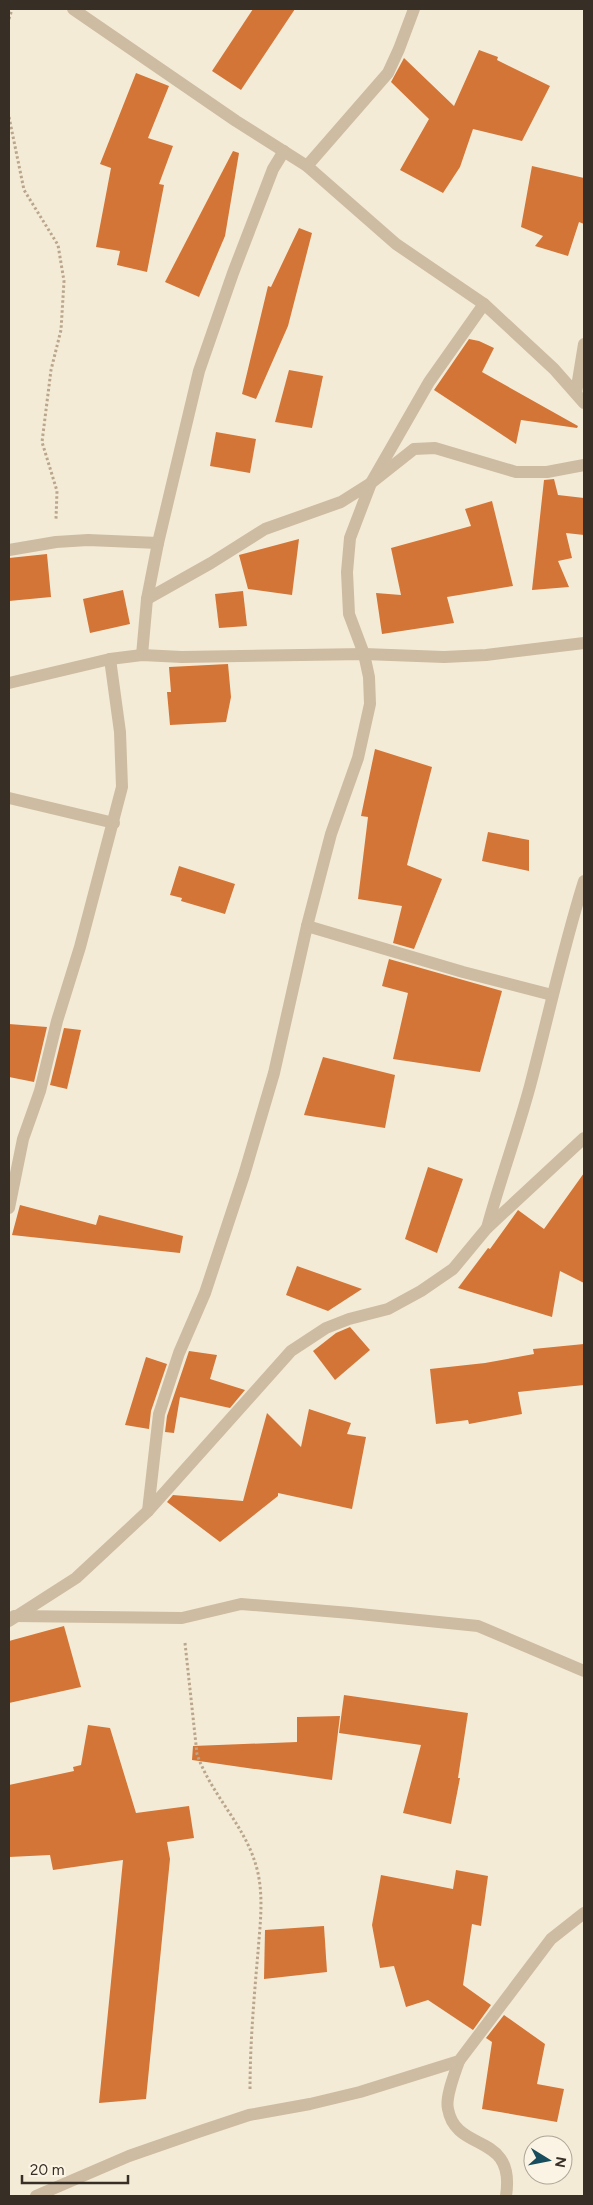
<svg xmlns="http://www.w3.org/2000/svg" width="593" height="2205" font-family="Figtree,sans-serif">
<rect width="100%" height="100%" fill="#f4ebd7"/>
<g fill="#d37536">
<path d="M253,9H295L241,90L212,71Z"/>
<path d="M479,50L498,57L497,60L550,86L522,141L473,129L460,167L443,193L400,170L429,119L391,82L404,58L454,106Z"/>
<path d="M136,73L169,86L148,138L173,146L159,184L164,185L147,272L117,265L120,251L96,247L111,168L100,164Z"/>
<path d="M233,151L239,153L225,236L199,297L165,282Z"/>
<path d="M532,166L584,178V224L579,222L568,256L535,246L543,236L521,227Z"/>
<path d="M299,228L312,233L288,326L256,399L242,394L268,286L271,287Z"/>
<path d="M469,339L479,341L494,348L482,372L578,426L577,428L521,420L516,444L434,390Z"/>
<path d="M289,370L323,376L312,428L275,422Z"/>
<path d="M216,432L256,439L250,473L210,466Z"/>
<path d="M554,479L558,495L584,498V535L566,533L572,558L558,561L569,587L532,590L544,480Z"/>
<path d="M492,501L513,586L447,597L454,623L382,634L376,593L401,595L391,548L471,526L465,509Z"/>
<path d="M299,539L292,595L248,589L239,555Z"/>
<path d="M47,554L51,597L9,601V558Z"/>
<path d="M123,590L130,624L90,633L83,599Z"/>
<path d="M243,591L247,626L219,628L215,594Z"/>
<path d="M228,664L231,697L226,722L170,725L167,692H171L169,667Z"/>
<path d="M375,749L432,767L407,865L442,879L414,949L393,943L402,906L358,899L368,817L361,816Z"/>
<path d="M488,832L529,840V871L482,861Z"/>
<path d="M179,866L235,884L225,914L181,901L182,898L170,895Z"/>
<path d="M389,959L502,991L480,1072L393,1059L408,993L382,986Z"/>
<path d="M9,1024L47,1027L34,1082L9,1077Z"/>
<path d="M64,1028L81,1030L67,1089L50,1085Z"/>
<path d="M323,1057L395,1075L385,1128L304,1115Z"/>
<path d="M428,1167L463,1179L437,1253L405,1239Z"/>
<path d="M584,1173V1283L560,1271L552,1317L458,1288L488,1248L490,1249L518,1210L544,1229Z"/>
<path d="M20,1205L96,1225L99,1215L183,1236L180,1253L12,1235Z"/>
<path d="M297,1266L362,1289L328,1311L286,1295Z"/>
<path d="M350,1327L370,1350L335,1380L313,1351L336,1333Z"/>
<path d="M584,1344V1385L518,1392L522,1414L469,1424L468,1420L436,1424L430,1369L485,1363L534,1354L533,1349Z"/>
<path d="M189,1351L217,1355L210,1379L245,1390L230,1408L180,1397L174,1433L165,1432L167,1416Z"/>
<path d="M146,1357L167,1364L151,1411L149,1429L125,1425Z"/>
<path d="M309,1409L351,1423L347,1434L366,1437L352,1509L278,1493V1496L220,1542L167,1502L173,1495L243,1501L267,1413L301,1447Z"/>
<path d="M64,1626L81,1687L9,1703V1641Z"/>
<path d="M344,1695L468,1713L458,1778H460L451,1824L403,1813L421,1745L339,1733Z"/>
<path d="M340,1716L332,1780L192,1760L193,1746L297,1742V1717Z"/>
<path d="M88,1725L110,1728L136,1813L189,1806L194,1838L167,1842L170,1859L146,2099L99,2103L123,1860L53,1870L50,1855L9,1857V1785L74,1771L73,1767L81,1765Z"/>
<path d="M456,1870L488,1876L481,1926L472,1924L463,1985L491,2005L473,2030L428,2000L406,2007L394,1966L380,1968L372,1925L381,1875L453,1889Z"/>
<path d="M324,1926L327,1972L264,1979L265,1930Z"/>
<path d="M504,2015L545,2044L537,2084L564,2089L557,2122L482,2109L492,2042L486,2038Z"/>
</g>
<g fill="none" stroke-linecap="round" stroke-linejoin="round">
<g stroke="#b9a68c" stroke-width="3" stroke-dasharray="2.5 2.5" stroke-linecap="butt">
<path d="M9,19L12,9"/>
<path d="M9,117L24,190L58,245L64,281L61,330L51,370L42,442L57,491L56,519"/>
<path d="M185,1643L197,1754C211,1795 246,1826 257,1869C264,1896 260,1925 258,1952C254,1998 250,2044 250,2090"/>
</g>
<g stroke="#cdbca2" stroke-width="12">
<path d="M73,9L236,121L307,166L396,244L484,304L554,369L584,403"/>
<path d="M307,166L388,73L399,49L414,9"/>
<path d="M576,393L584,344"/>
<path d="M9,550L56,542L88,540L158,543"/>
<path d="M147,599L211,563L265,529L341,502L371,483L414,449L435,448L516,472H547L584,465"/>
<path d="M142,655L147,599L158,543L199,371L233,273L273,169L284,151"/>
<path d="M9,683L110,659L142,655L182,657L364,654L444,657L486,655L584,643"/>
<path d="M9,798L114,823"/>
<path d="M307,926L463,972L552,995"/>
<path d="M9,1208L23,1139L40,1091L57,1021L80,947L122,787L120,732L110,659"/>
<path d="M487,1228C500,1180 517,1134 530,1086C548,1018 563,948 584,881"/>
<path d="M148,1511L159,1414L179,1353L205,1293L244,1175L274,1073L307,926L331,834L358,758L370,704L369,677L364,654L349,614L347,572L350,538L371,483L429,382L484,304"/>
<path d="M14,1616L182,1618L241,1604L350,1613L478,1626L584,1671"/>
<path d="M9,1621L76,1578L148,1511L291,1351L326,1328L349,1319L388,1309L421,1291L453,1269L487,1228L584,1138"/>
<path d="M459,2061C455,2073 445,2097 448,2109C456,2154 516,2131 506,2196"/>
<path d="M36,2196L129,2156L198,2132L249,2115L310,2104L360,2092L459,2061L551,1939L584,1913"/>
</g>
</g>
<rect width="593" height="2205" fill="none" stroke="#372e25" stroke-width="20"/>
<g transform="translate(548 2160) rotate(100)"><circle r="24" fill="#fbf4e4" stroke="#ada598"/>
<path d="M0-4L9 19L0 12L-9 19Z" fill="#174d5c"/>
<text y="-8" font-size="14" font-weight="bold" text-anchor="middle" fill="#372e25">N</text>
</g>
<path d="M22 2175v8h106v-8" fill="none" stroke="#372e25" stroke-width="2.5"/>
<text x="30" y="2175" font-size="15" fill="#372e25" stroke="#fbf4e4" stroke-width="4" paint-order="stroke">20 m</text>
</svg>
